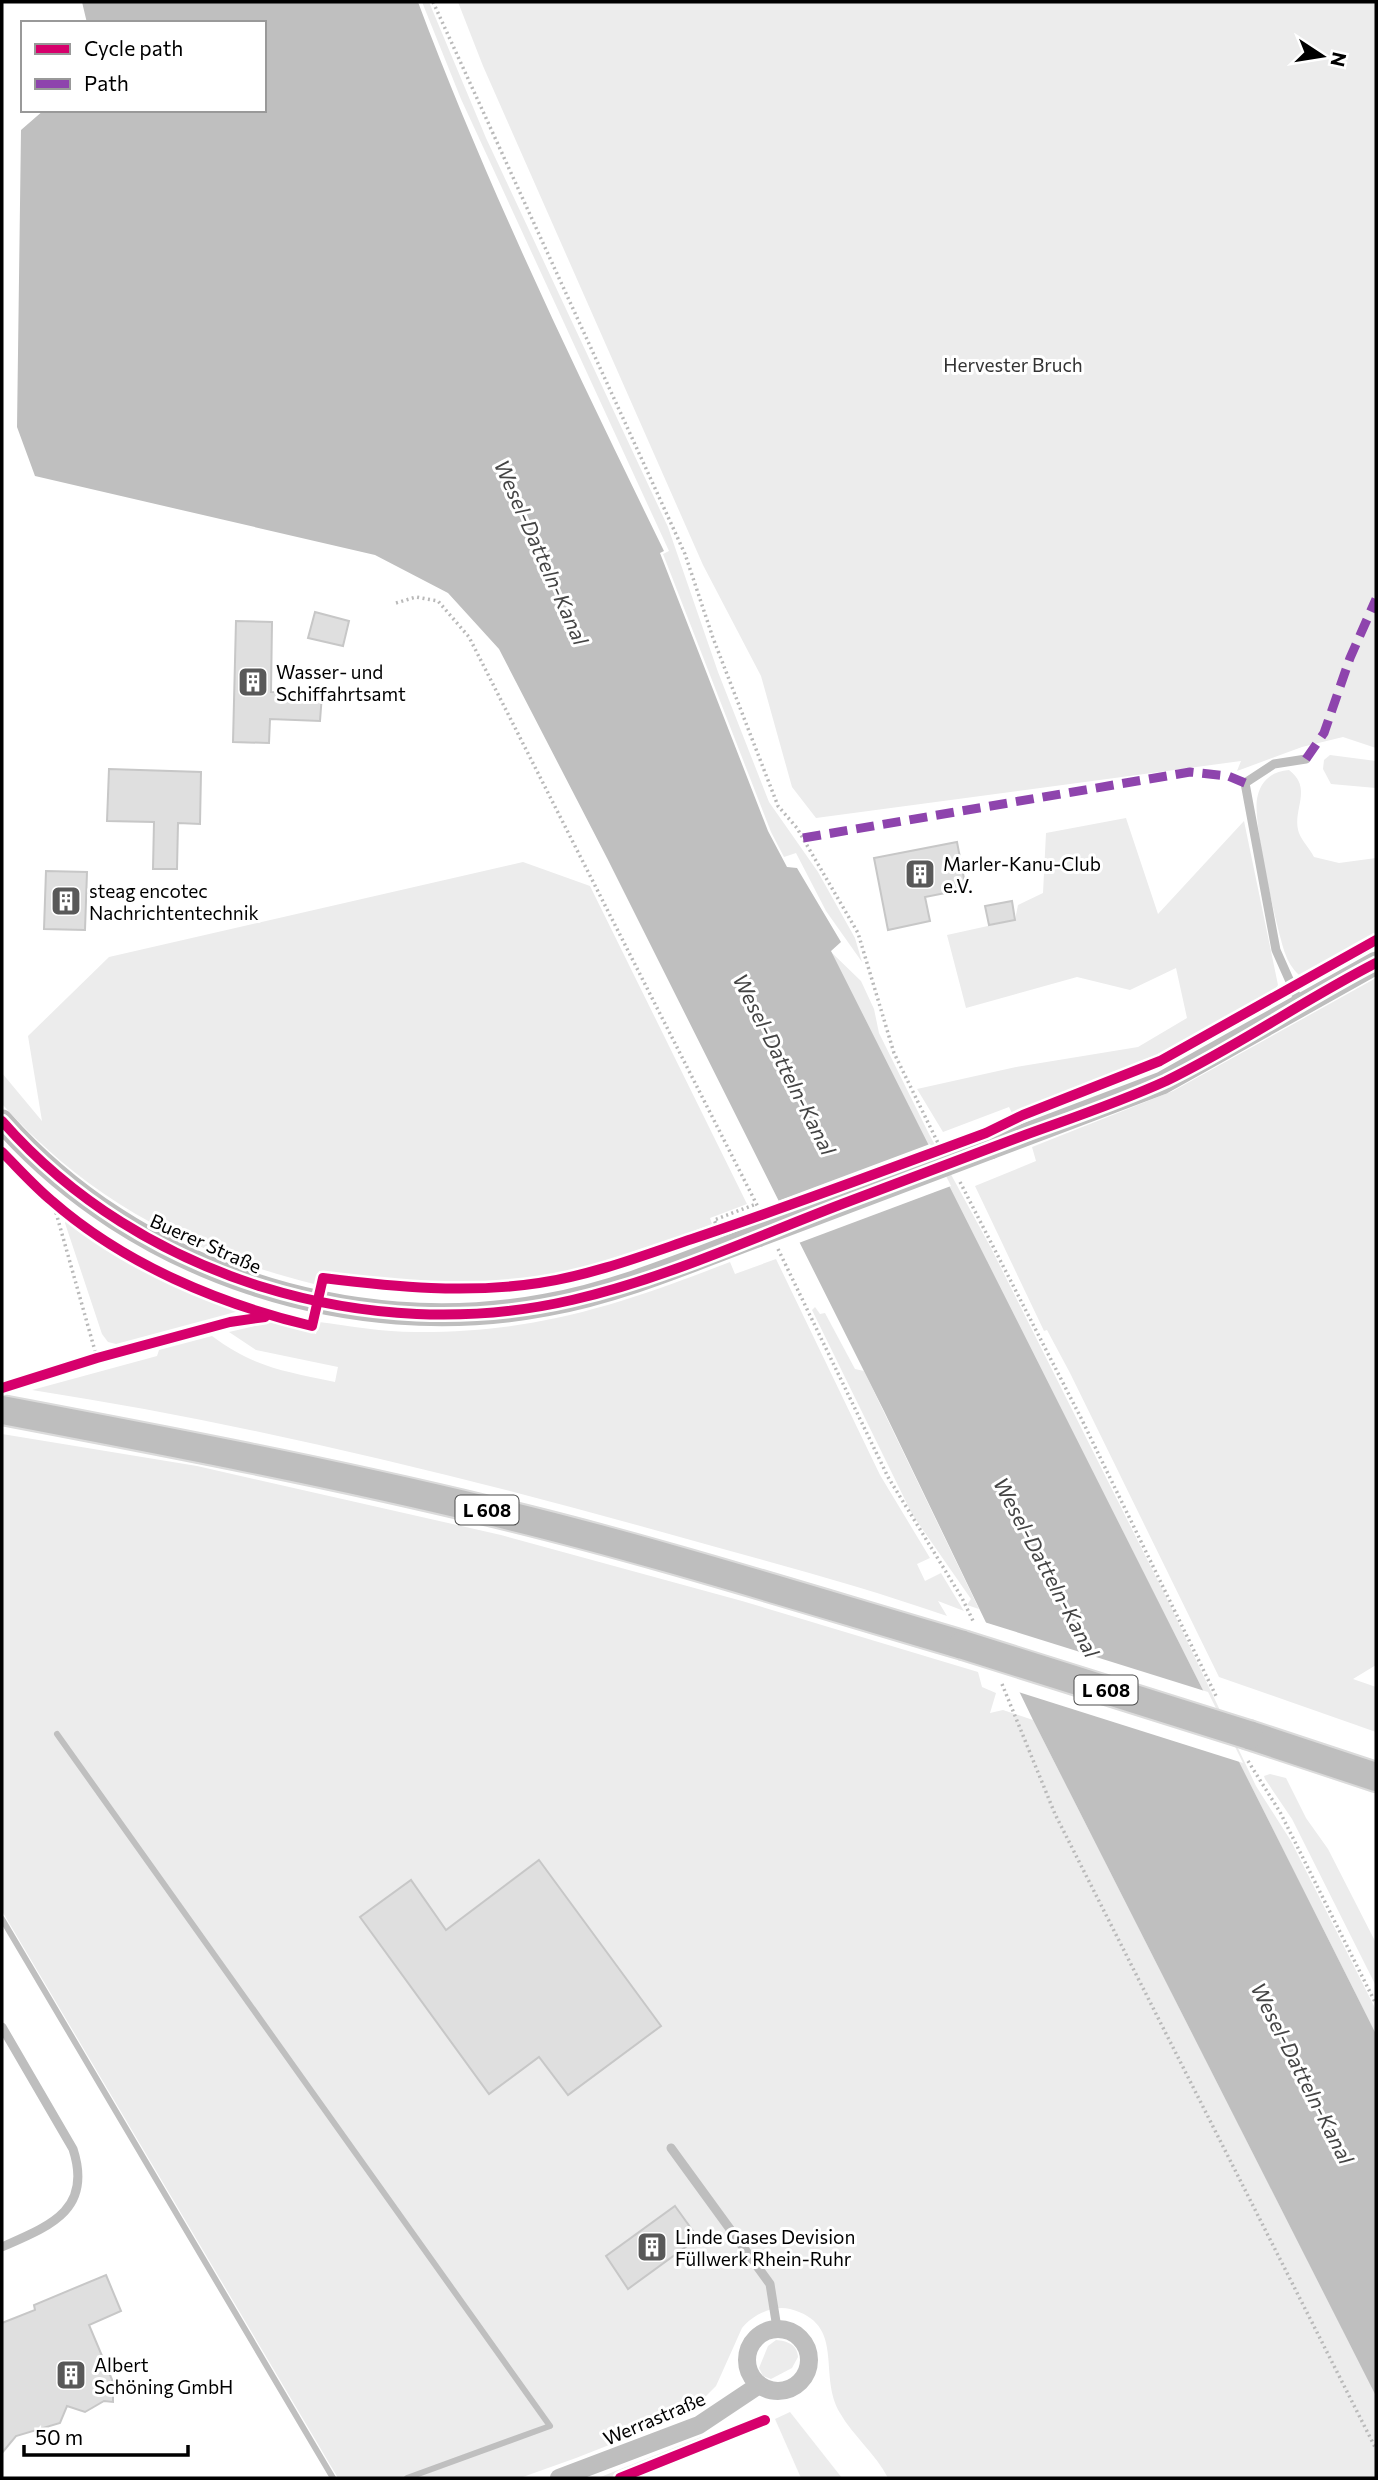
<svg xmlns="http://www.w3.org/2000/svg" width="1378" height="2480" font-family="Commissioner,sans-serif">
<rect width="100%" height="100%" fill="#fff"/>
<g fill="#ececec">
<path d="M422,2H429L486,138L668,527L718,672L769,802L818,872L855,938L862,962L826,911L796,853L784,857L771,832L663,554L669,551L461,99Z"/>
<path d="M458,2H1376V748L1343,737L1302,747L1237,771L1241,761L816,818L792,787L761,676L703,565L483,66Z"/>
<path d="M1330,755L1376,761V788L1331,784L1323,769L1324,760Z"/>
<path d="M1289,770C1314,789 1291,810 1299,833C1302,841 1310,849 1314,857L1339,863L1376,858V934L1299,975C1292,968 1288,962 1285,953C1276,927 1253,822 1257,799C1260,781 1272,771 1289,770Z"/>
<path d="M1126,818L1158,914L1244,821L1278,985L1274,991L1181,1045L1012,1113L1009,1107L943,1132L917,1089L1016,1067L1138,1047L1187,1018L1176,968L1130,990L1077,977L966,1008L947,935L1015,920L1018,905L1043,893L1046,833Z"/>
<path d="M523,862L590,886L747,1204L710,1218L712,1224C667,1241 621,1259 575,1271C492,1292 403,1284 319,1271L317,1284H314C187,1252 90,1201 2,1104V1073L42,1121L28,1036L109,957Z"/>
<path d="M830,951L861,981L874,1009L879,1033L929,1134L991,1248L1168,1601L1256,1786L1291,1841L1376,2010V2034Z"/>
<path d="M1376,978V1665L1353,1679L1376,1687V1732L1219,1677L1070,1373L1047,1330L1044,1331L975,1186L1036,1161L1032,1147L1173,1091Z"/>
<path d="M67,1217L141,1267L239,1311L116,1344L108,1342L102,1334L65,1223Z"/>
<path d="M776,1259L880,1475L930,1558L917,1564L925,1581L941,1573L964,1611L938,1601L947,1616C853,1583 758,1559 662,1532C454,1474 245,1423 32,1390L157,1356L159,1350L212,1336C255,1368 284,1371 335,1382L338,1367L256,1350L229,1332L272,1322L316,1334L319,1322C350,1326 383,1332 415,1332C535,1333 619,1305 730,1262L735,1274Z"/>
<path d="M815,1307L820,1314L825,1313L855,1369L864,1371L979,1609L967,1605L971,1599L912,1514L812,1310Z"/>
<path d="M2,1434L197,1466L501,1535L742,1601L978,1672L982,1687L996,1693L990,1713L1003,1710L1033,1720L1376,2395V2478H888C876,2454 853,2436 840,2413C817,2374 847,2324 790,2309C772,2305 753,2315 742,2328L716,2386L697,2405L683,2416L576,2458L520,2478H338L2,1911Z"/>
<path d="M1270,1774L1286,1778L1306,1818L1328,1849L1376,1943V1986L1292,1819L1265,1779L1264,1776Z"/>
<path d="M776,2340C787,2341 797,2344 798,2357L792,2368L771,2379L763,2376L759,2368L768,2346Z"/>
<path d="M790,2412L842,2478H801L775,2419Z"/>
<path d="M701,2437L703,2442L614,2478H598Z"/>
</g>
<path fill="#bfbfbf" d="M82,2H418C488,189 576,371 664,551L660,553L768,831L787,867L797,868L841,942L831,951L1376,2034V2396L1033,1720L884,1411L607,858L499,649L448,593L375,555L35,476L17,427L21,130L44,110H264V23H87Z"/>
<g fill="#fff">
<path d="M930,1144L951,1186L796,1244L775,1202Z"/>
<path d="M981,1621L1208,1692L1243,1763L1015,1691Z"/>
</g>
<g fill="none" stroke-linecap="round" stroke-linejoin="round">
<g stroke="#bfbfbf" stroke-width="6">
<path d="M57,1734L550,2426L407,2478"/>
<path d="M2,1919L333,2478"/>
</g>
</g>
<g fill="#dfdfdf" stroke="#c7c7c7" stroke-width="2">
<path d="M315,612L349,621L343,646L308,638Z"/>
<path d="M236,621L272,622L271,692L322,694L320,721L270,719L269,743L233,742Z"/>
<path d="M109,769L201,772L200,824L178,823L177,869H153L154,822L107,821Z"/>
<path d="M957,842L966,889L925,897L930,921L888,930L874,858Z"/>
<path d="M46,871L87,872L85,930L44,929Z"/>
<path d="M1012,901L1015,920L989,925L985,906Z"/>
<path d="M539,1860L661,2026L568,2095L539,2057L489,2094L360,1917L411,1880L446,1930Z"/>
<path d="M675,2206L698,2238L628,2289L606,2256Z"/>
<path d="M106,2275L121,2311L89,2325L113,2382V2402L104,2401L85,2412L67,2406L60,2423L16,2436L2,2453V2323L35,2310L34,2305Z"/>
</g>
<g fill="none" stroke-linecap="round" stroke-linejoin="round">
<g stroke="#dbdbdb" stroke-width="32">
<g id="primary">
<path d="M2,1410C165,1441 328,1472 489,1511C649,1549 806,1599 963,1645"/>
<path d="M1249,1735L1376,1777"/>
</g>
</g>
<g stroke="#b9b9b9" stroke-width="3.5" stroke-dasharray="2 3.5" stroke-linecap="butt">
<path d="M433,2L685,554L713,638L778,806L797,828L858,933L894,1053L939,1145"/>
<path d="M396,603L416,597L438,601L469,637L760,1211"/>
<path d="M960,1182L1081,1418L1217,1698"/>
<path d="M53,1202L97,1358L230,1322L273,1317"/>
<path d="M718,1228L714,1220L756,1204"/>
<path d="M778,1249L888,1477L962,1598L974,1623"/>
<path d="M1002,1684L1055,1814L1376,2449"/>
<path d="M1248,1761L1280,1812L1376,2004"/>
</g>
<g stroke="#bebebe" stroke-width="9">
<path d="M1300,1004L1276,950L1245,783L1274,764L1306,759"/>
<path d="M2,2027L73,2149C93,2210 50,2226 2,2247"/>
<path d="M671,2148L770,2284L777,2328"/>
</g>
<g stroke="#bebebe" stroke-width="18">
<circle cx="778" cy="2360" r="31"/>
<path d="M559,2478L699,2425L759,2385"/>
</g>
<g stroke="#bebebe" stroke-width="23">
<path d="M2,1121C134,1271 350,1342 546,1305C619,1292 688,1262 757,1236"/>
<path d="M990,1148L1162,1083L1376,963"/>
</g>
<use href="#primary" stroke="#bebebe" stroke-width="28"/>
<g stroke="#dbdbdb" stroke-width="32" stroke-linecap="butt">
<path id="primary-bridge" d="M963,1645L1249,1735"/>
</g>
<path stroke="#bebebe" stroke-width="23" d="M757,1236L990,1148"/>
<use href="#primary-bridge" stroke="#bebebe" stroke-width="28"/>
<g stroke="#8e44ad" stroke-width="9" stroke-dasharray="18 9" stroke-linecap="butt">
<path d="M1306,759L1324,733L1350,658L1376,599"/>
<path d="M803,838L1190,772L1228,776L1245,783"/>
</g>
<g stroke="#fff" stroke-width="15">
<g id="cycleway">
<path d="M2,1121C140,1278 369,1347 572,1300C664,1279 753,1238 842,1204C903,1181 964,1158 1025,1135C1072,1118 1120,1102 1166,1081C1238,1046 1304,1000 1376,963"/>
<path d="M2,1152C18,1168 34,1186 52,1201C124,1264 219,1304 312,1326L323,1278C396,1287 466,1294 539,1283C592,1275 642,1256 692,1239C791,1206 888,1169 986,1133L1023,1115L1160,1061L1376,940"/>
<path d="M2,1388L97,1358L230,1322L265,1317"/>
<path d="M620,2478L765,2420"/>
</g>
</g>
<use href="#cycleway" stroke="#d6006c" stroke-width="10"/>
</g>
<defs>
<g id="building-square" transform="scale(1.575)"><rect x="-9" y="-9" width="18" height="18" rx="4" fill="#595959" stroke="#fff"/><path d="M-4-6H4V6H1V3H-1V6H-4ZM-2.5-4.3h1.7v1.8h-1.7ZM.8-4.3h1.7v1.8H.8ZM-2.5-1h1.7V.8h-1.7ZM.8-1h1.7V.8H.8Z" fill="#fff"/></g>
</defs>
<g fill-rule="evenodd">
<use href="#building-square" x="253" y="682"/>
<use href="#building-square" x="920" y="874"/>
<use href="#building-square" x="66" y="901"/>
<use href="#building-square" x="652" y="2247"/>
<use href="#building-square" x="71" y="2375"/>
</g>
<g text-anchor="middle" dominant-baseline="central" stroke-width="6" stroke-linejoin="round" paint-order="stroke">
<g fill="#fff" stroke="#4c4c4c" stroke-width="2">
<rect x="455.5" y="1495.5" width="63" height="29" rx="5"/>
<rect x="1074.5" y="1675.5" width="63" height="29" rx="5"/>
</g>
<g font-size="18" font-weight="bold" fill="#000">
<text x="487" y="1510">L 608</text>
<text x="1106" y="1690">L 608</text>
</g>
<g font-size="19" fill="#333" stroke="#fff">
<text x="1013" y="364">Hervester Bruch</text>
</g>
<g font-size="19" fill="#000" stroke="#fff" text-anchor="start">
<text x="276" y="671">Wasser- und<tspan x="276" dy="22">Schiffahrtsamt</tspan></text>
<text x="943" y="863">Marler-Kanu-Club<tspan x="943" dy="22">e.V.</tspan></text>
<text x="89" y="890">steag encotec<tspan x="89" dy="22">Nachrichtentechnik</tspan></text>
<text x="675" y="2236">Linde Gases Devision<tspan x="675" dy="22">Füllwerk Rhein-Ruhr</tspan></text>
<text x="94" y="2364">Albert<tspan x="94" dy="22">Schöning GmbH</tspan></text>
</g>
<g font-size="19" fill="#000" stroke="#fff">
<text transform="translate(206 1243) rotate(24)">Buerer Straße</text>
<text transform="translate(654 2418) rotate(-23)">Werrastraße</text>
</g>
<g font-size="21" font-style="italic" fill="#444" stroke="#fff">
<text transform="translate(542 552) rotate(66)">Wesel-Datteln-Kanal</text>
<text transform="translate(785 1064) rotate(63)">Wesel-Datteln-Kanal</text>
<text transform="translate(1047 1567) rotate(62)">Wesel-Datteln-Kanal</text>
<text transform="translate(1303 2073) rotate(63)">Wesel-Datteln-Kanal</text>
</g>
</g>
<rect width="1378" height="2480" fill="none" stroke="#000000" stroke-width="7"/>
<rect x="21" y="21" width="245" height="91" fill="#ffffff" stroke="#999999" stroke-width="2"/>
<rect x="35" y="44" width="35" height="10" fill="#d6006c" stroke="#999999" stroke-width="2"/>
<text x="84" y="56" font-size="21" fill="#000000">Cycle path</text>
<rect x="35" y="79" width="35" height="10" fill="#8e44ad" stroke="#999999" stroke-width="2"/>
<text x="84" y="91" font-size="21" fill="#000000">Path</text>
<g transform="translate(1322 56) rotate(102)" stroke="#ffffff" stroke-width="5" paint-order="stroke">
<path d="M0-5L12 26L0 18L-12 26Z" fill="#000000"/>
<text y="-10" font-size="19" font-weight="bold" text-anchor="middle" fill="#000000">N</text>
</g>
<path d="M24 2445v10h164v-10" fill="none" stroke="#000000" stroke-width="3.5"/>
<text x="35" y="2445" font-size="21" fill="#000000" stroke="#ffffff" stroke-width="5" paint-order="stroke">50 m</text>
</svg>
